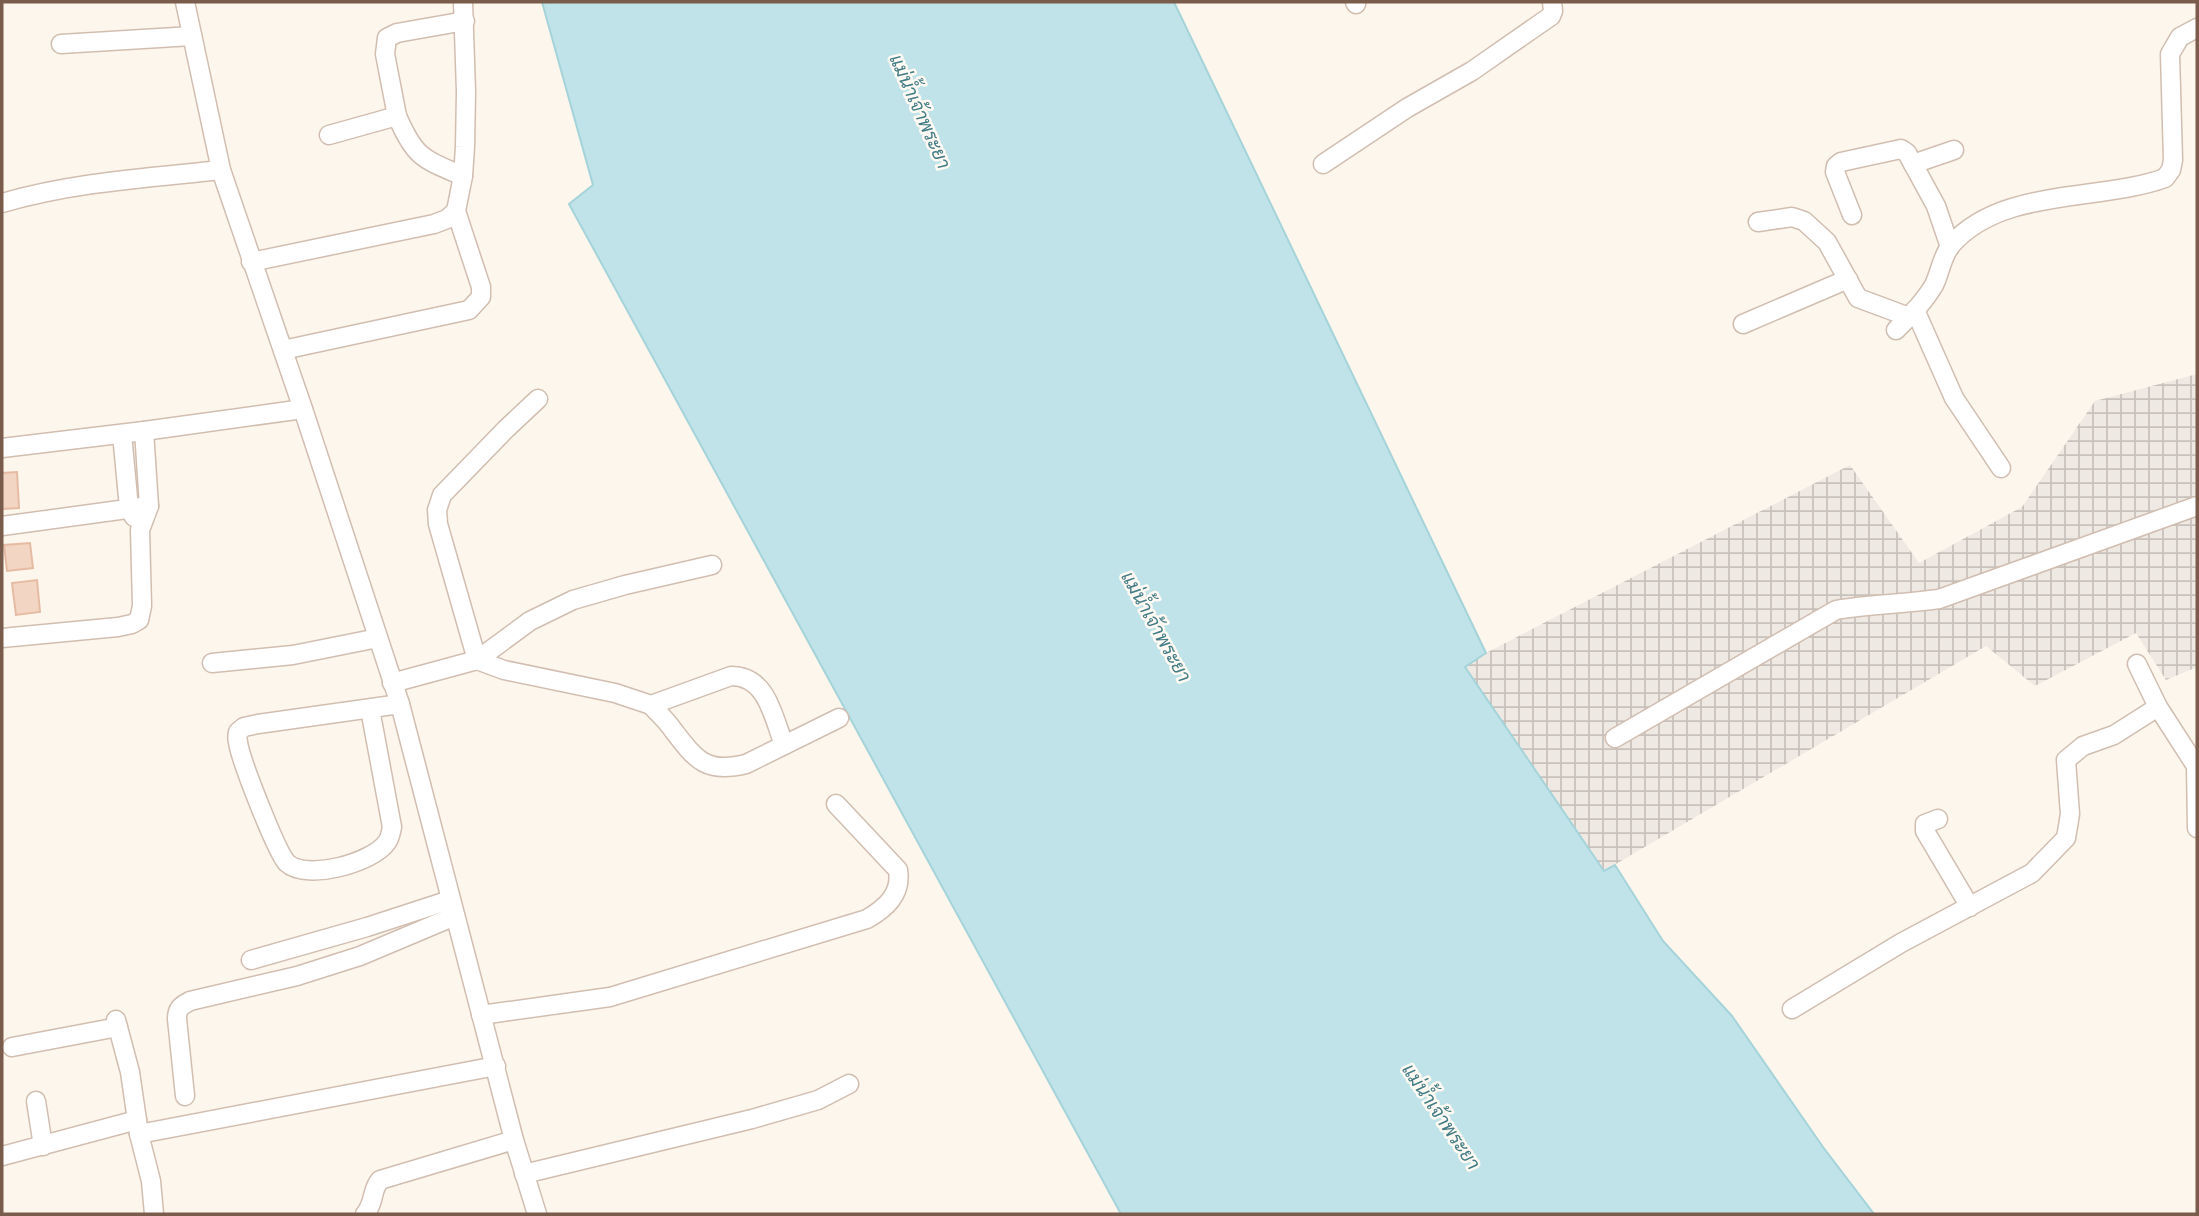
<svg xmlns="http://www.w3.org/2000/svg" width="2199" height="1216" font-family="'Titillium Web',Sarabun,sans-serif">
<defs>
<pattern id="industrial-grid" width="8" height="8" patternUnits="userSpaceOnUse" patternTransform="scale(1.75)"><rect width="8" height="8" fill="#efe9e4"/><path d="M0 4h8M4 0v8" fill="none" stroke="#c7c0bb"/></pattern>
</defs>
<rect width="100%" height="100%" fill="#fdf6ec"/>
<path fill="url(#industrial-grid)" d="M2197,374V667L2166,680L2136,633L2035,686L1986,646L1604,871L1465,667L1486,653L1850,465L1919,563L2022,507L2095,401Z"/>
<path fill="#bfe3e8" stroke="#a5d3da" stroke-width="2" d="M542,2H1174L1486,653L1465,667L1604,871L1615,865L1663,941L1732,1016L1823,1147L1874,1214H1121L569,204L593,185Z"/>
<g fill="#f3d5c3" stroke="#e6bba3" stroke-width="2">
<path d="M17,472L19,508L2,509V473Z"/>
<path d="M30,543L33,568L7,571L4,545Z"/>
<path d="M37,580L40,612L16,615L12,583Z"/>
</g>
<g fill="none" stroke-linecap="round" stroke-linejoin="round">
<g stroke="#d1beb0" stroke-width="21">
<g id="minor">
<path d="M185,2L221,170L303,409L400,704L514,1140L537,1214"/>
<path d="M1355,2L1356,4"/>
<path d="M61,44L192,36"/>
<path d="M397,116L385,54L387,38L397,33L465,21"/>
<path d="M329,135L397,116C415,158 423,159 463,176"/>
<path d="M1323,164L1407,108L1472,71L1551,16L1553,11L1552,2"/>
<path d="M1913,164L1954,150"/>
<path d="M2,203C74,182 147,178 221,170"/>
<path d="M1852,215L1835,172L1836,166L1841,162L1901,149L1907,153L1936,206L1950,247"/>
<path d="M1758,222L1792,217L1804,221L1827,242L1858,298L1909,317"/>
<path d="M251,262L434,224L447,219L456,211"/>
<path d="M1915,310L1954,398L2001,468"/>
<path d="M1743,324L1848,279"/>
<path d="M1896,330C1910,316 1924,302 1934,285C1940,273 1942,256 1951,245C2002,187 2099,202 2165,178L2171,170L2173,160L2170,54L2180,37L2197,28"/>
<path d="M283,350L469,310L481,297V287L456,211L463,176L465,147L466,92L463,2"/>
<path d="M538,399L506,429L442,495L437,510L438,524L477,660L504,670L615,693L651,705L731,676C767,676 773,716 784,745"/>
<path d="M122,434L129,508L134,517"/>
<path d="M2,448L144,431L303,409"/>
<path d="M2,526L149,506"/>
<path d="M2,638L118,627L132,624L139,620L142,606L140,530L149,506L144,431"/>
<path d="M212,663L293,655L378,638"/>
<path d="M2137,664L2158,707"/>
<path d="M392,683L477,660L530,621L573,600L625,585L712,565"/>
<path d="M651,705C658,713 667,721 673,730C696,760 706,774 746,764L839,718"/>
<path d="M370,709L392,827C391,832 390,838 387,842C373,863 306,881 287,863C277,853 240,759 238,742C237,738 237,736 238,732L244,727L258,724L400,704"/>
<path d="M1615,738L1836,610C1870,604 1904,604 1939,599L2197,506"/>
<path d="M1938,819L1925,824V831L1970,907"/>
<path d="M251,960L367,927L450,900"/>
<path d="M1792,1009L1901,943L2032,873L2066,838L2070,814L2066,760L2083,746L2114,735L2158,707L2196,766L2197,828"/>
<path d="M481,1015L610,997L867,919C886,908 902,894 898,870L836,804"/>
<path d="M116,1020L130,1072L139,1134L151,1181L154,1214"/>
<path d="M12,1047L118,1027"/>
<path d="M185,1096L177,1019C177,1008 181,1006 190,1001L297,976L360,956L455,916"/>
<path d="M36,1101L43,1146"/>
<path d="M139,1134L496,1066"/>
<path d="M2,1156L137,1120"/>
<path d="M524,1174L752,1119L818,1100L849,1084"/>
<path d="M365,1214C375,1203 371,1190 380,1180L514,1140"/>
</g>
</g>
<use href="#minor" stroke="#fff" stroke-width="18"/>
</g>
<g text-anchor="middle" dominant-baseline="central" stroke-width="5" stroke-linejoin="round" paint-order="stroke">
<g font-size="19" font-style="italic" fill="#437c86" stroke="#fffaf3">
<text transform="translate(921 111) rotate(66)">แม่น้ำเจ้าพระยา</text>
<text transform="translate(1157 626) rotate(61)">แม่น้ำเจ้าพระยา</text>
<text transform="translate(1442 1116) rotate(56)">แม่น้ำเจ้าพระยา</text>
</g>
</g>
<rect width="2199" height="1216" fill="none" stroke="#7a5c4d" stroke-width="7"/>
</svg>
